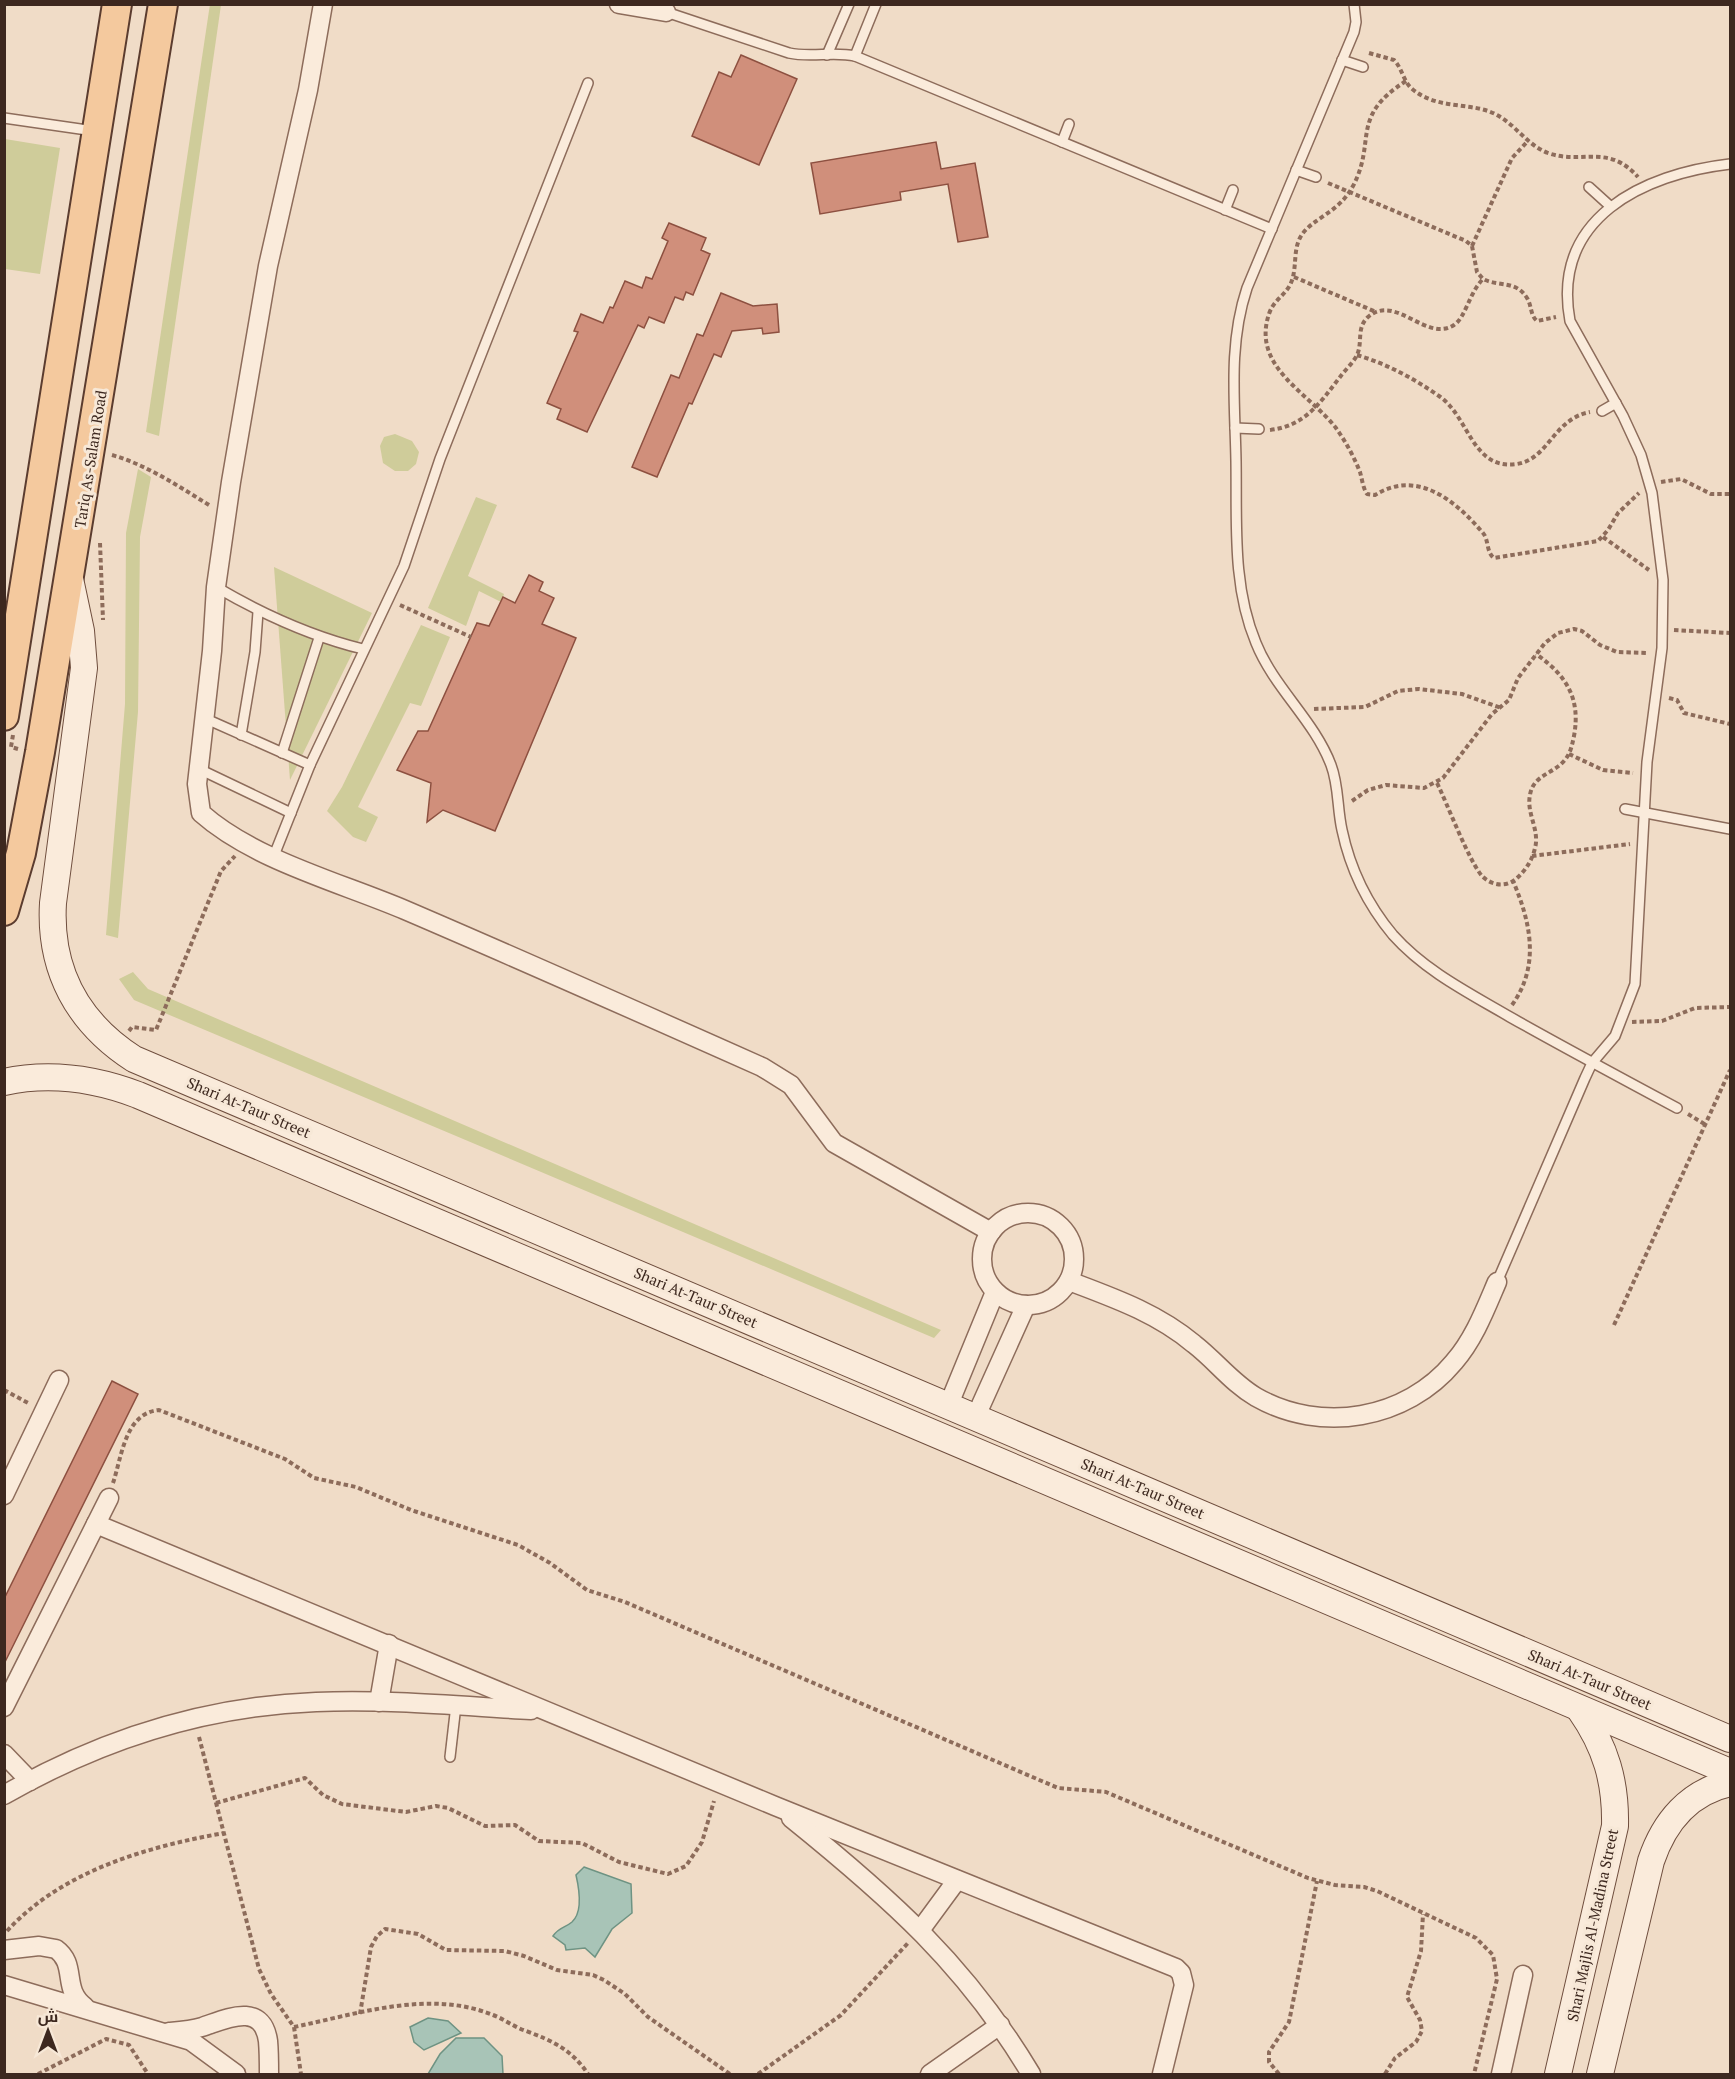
<svg xmlns="http://www.w3.org/2000/svg" width="1735" height="2079" font-family="'PT Serif',Cairo,serif">
<rect width="100%" height="100%" fill="#f0dcc7"/>
<g fill="#cfcc9a">
<path d="M210,4L221,5L159,436L146,432Z"/>
<path d="M5,139L60,148L40,274L5,269Z"/>
<path d="M395,434L412,441L419,452L416,464L408,471H395L383,463L380,446L384,437Z"/>
<path d="M138,469L151,477L140,537L138,712L118,938L106,935L125,704L126,533Z"/>
<path d="M476,497L497,505L468,576L504,594L501,602L479,591L466,626L428,608Z"/>
<path d="M274,567L372,613L290,780Z"/>
<path d="M421,625L450,637L421,706L410,703L358,807L378,817L366,842L353,837L327,811L342,787Z"/>
<path d="M133,972L148,989L941,1330L934,1338L134,1000L119,979Z"/>
</g>
<g fill="#a8c4b7" stroke="#6e9383" stroke-width="1.5">
<path d="M584,1867L631,1884L632,1913L612,1929L595,1957L585,1948L566,1950L565,1945L553,1936C559,1927 565,1928 572,1922C583,1912 579,1888 576,1875Z"/>
<path d="M428,2018L448,2021L461,2033L424,2050L414,2042L410,2027Z"/>
<path d="M456,2038H484L502,2056L503,2074H428L440,2054Z"/>
</g>
<g fill="#d08f7b" stroke="#8d5040" stroke-width="1.5">
<path d="M741,55L797,79L759,165L692,136L719,72L731,77Z"/>
<path d="M936,142L941,169L975,163L988,237L958,242L948,184L900,192L901,200L820,214L811,163Z"/>
<path d="M669,223L706,238L701,250L710,254L693,295L686,292L683,300L675,297L664,323L649,317L644,328L638,325L587,432L557,419L561,409L547,403L578,332L574,331L581,314L603,323L610,307L613,308L625,281L642,288L646,277L652,279L668,241L662,238Z"/>
<path d="M721,293L753,306L777,304L779,332L763,334L762,328L732,331L721,357L714,354L692,404L689,403L657,477L632,467L671,375L679,378L697,334L703,336Z"/>
<path d="M529,575L543,582L539,591L554,598L542,624L576,638L495,831L443,810L427,822L431,783L397,770L418,731H428L477,623L489,626L503,597L515,603Z"/>
<path d="M112,1381L138,1394L4,1664V1599Z"/>
</g>
<g fill="none" stroke-linecap="round" stroke-linejoin="round">
<g stroke="#8d6c5b" stroke-width="12">
<g id="service">
<path d="M1354,4L1356,22L1354,32L1247,288C1228,345 1235,402 1236,461C1237,522 1232,586 1256,643C1274,688 1314,720 1331,765C1339,786 1337,808 1342,830C1350,868 1368,905 1393,935C1425,971 1469,993 1510,1017C1565,1048 1621,1078 1677,1108"/>
<path d="M666,12L789,53C811,58 833,51 855,56L1272,229"/>
<path d="M827,55L849,4"/>
<path d="M855,56L876,4"/>
<path d="M1342,60L1363,67"/>
<path d="M4,118L94,131"/>
<path d="M1062,142L1069,124"/>
<path d="M1296,170L1316,177"/>
<path d="M1589,187L1610,206"/>
<path d="M1225,210L1233,190"/>
<path d="M1602,411L1616,403"/>
<path d="M1235,428L1259,429"/>
<path d="M216,587C264,615 310,636 363,649"/>
<path d="M204,718L310,765"/>
<path d="M241,735L255,652L258,612"/>
<path d="M282,753L319,638"/>
<path d="M199,769L291,813"/>
<path d="M1625,809L1730,829"/>
<path d="M273,858L310,765L404,566L440,459L588,83"/>
<path d="M1497,1282L1585,1078L1592,1063L1615,1036L1635,984L1647,762L1662,648L1663,580L1652,493L1641,455L1623,416L1570,321C1551,218 1643,174 1730,164"/>
<path d="M450,1757L456,1705"/>
</g>
</g>
<g stroke="#8d6c5b" stroke-width="21">
<g id="minor">
<path d="M323,4L308,90L268,266L231,482L216,587L212,651L197,784L201,813C254,860 339,882 405,910C524,961 643,1014 762,1067L791,1085L834,1143L991,1232"/>
<path d="M619,4L666,12"/>
<circle cx="1028" cy="1259" r="46"/>
<path d="M1069,1281C1114,1298 1157,1313 1194,1344C1216,1361 1232,1383 1256,1397C1321,1434 1406,1420 1454,1362C1474,1339 1485,1310 1497,1282"/>
<path d="M949,1404L995,1292"/>
<path d="M976,1416L1026,1305"/>
<path d="M4,1495L59,1380"/>
<path d="M96,1524L775,1806L1176,1968L1181,1973L1184,1985L1162,2074"/>
<path d="M379,1702L389,1644"/>
<path d="M4,1707L109,1498"/>
<path d="M4,1754L30,1781"/>
<path d="M4,1795C100,1740 206,1706 316,1702C388,1699 460,1706 531,1710"/>
<path d="M791,1818C889,1897 966,1965 1031,2074"/>
<path d="M921,1929L957,1880"/>
<path d="M4,1950L39,1946L56,1949C78,1965 61,1989 85,2007"/>
<path d="M4,1985L191,2041L236,2074"/>
<path d="M169,2032C180,2031 192,2030 202,2027C224,2020 262,2000 268,2041C269,2052 269,2064 269,2074"/>
<path d="M930,2074L1000,2025"/>
<path d="M1501,2074L1523,1975"/>
</g>
</g>
<g stroke="#6f4e3e" stroke-width="28">
<g id="secondary">
<path d="M70,579L81,631L84,668L53,903C49,970 78,1023 134,1059L1730,1739"/>
<path d="M4,1082C50,1072 96,1079 138,1095L1730,1772"/>
<path d="M1558,2074L1615,1826C1616,1782 1606,1747 1580,1710"/>
<path d="M1600,2074L1651,1861C1664,1822 1689,1792 1730,1783"/>
</g>
</g>
<g stroke="#5b3c2f" stroke-width="32">
<g id="primary">
<path d="M4,716L117,4"/>
<path d="M4,911L21,853L40,752L163,4"/>
</g>
</g>
<g stroke="#8d6c5b" stroke-width="4" stroke-dasharray="4.5 3" stroke-linecap="butt">
<path d="M1369,53L1394,60C1402,68 1403,80 1411,88C1437,111 1472,101 1497,115C1517,126 1527,145 1548,153C1582,165 1608,143 1638,177"/>
<path d="M1406,81C1349,117 1377,141 1353,186C1339,213 1312,218 1301,236C1292,251 1298,269 1290,285C1284,296 1273,301 1269,314C1251,367 1309,393 1336,428C1346,442 1354,457 1360,472C1362,479 1363,488 1367,494L1375,495C1417,469 1455,500 1483,533C1489,540 1486,552 1494,558L1598,541L1608,530L1618,513L1639,493"/>
<path d="M1328,183L1466,241L1472,246L1477,272L1483,279C1499,287 1516,280 1527,298C1532,306 1530,315 1537,321L1556,317"/>
<path d="M1472,246L1512,158L1527,142"/>
<path d="M1294,277L1376,312"/>
<path d="M1357,355C1387,364 1413,378 1439,396C1469,416 1472,471 1517,464C1549,459 1553,419 1590,412"/>
<path d="M1270,430C1305,426 1320,403 1340,377C1345,370 1353,363 1357,355C1363,342 1356,328 1368,317C1396,293 1426,343 1454,325C1466,317 1469,293 1483,279"/>
<path d="M112,455C147,465 178,486 209,505"/>
<path d="M1661,482L1681,479L1711,494H1730"/>
<path d="M1603,537L1649,570"/>
<path d="M100,543L103,620"/>
<path d="M400,605L471,637"/>
<path d="M1674,630L1730,633"/>
<path d="M1669,698L1677,700L1684,713L1730,724"/>
<path d="M1314,709L1365,707L1398,691L1419,689L1462,694L1501,708"/>
<path d="M13,735L11,747L18,749"/>
<path d="M1569,754L1603,770L1633,773"/>
<path d="M1437,783C1447,803 1470,864 1483,877C1493,886 1506,887 1516,879C1525,871 1532,861 1535,848C1540,830 1526,813 1530,795C1533,775 1553,774 1564,761C1571,753 1572,745 1574,736C1581,698 1566,675 1536,654"/>
<path d="M1352,801L1368,790L1386,785L1424,788L1443,778L1492,714L1509,700L1518,678L1545,643L1558,633L1574,629L1582,631L1600,645L1617,652L1647,653"/>
<path d="M1532,856L1630,844"/>
<path d="M1512,1005C1540,966 1531,923 1513,881"/>
<path d="M1632,1022L1662,1021L1695,1008L1730,1007"/>
<path d="M129,1031L132,1027L156,1030L221,871L235,856"/>
<path d="M1688,1114L1706,1125"/>
<path d="M1614,1325L1730,1070"/>
<path d="M4,1390L30,1404"/>
<path d="M113,1483C122,1456 125,1413 159,1410L285,1459L314,1478L356,1487L411,1510L518,1545L550,1563L587,1590L625,1602L1058,1788L1106,1792L1308,1878L1335,1885L1364,1887L1377,1891L1476,1938L1493,1955L1497,1979L1474,2074"/>
<path d="M199,1737L259,1969L271,1994L294,2027L301,2074"/>
<path d="M216,1803L305,1778L323,1795L342,1804L406,1812L436,1806L448,1808L485,1826L515,1825L539,1841L582,1843L619,1862L668,1874L686,1866L702,1842L714,1801"/>
<path d="M7,1931C62,1871 146,1847 224,1833"/>
<path d="M360,2014L371,1947L377,1936L385,1929L418,1934L446,1950L505,1951L524,1956L557,1970L593,1975L604,1980L625,1994L648,2017L730,2074"/>
<path d="M294,2027C358,2014 429,1989 493,2015C504,2019 514,2027 526,2031C553,2041 572,2050 588,2074"/>
<path d="M38,2074L106,2039L129,2045L148,2074"/>
<path d="M758,2074L841,2015L908,1943"/>
<path d="M1279,2074L1269,2062V2052L1289,2022L1317,1881"/>
<path d="M1385,2074L1395,2058L1416,2042L1422,2031L1420,2020L1407,1997L1421,1951L1423,1914"/>
</g>
<use href="#service" stroke="#faebdb" stroke-width="9"/>
<use href="#minor" stroke="#faebdb" stroke-width="18"/>
<use href="#secondary" stroke="#faebdb" stroke-width="26"/>
<use href="#primary" stroke="#f4c99e" stroke-width="28"/>
</g>
<g text-anchor="middle" dominant-baseline="central" stroke-width="6" stroke-linejoin="round" paint-order="stroke">
<g font-size="15" fill="#3d281f" stroke="#f7e8d7">
<text transform="translate(90 459) rotate(-81)">Tariq As-Salam Road</text>
<text transform="translate(249 1107) rotate(23)">Shari At-Taur Street</text>
<text transform="translate(696 1297) rotate(23)">Shari At-Taur Street</text>
<text transform="translate(1143 1488) rotate(23)">Shari At-Taur Street</text>
<text transform="translate(1590 1679) rotate(23)">Shari At-Taur Street</text>
<text transform="translate(1592 1925) rotate(-78)">Shari Majlis Al-Madina Street</text>
</g>
</g>
<rect width="1735" height="2079" fill="none" stroke="#3d281f" stroke-width="12"/>
<g transform="translate(48 2031)" stroke="#f7e8d7" stroke-width="4.5" paint-order="stroke">
<path d="M0-4.5L10 22L0 15L-10 22Z" fill="#3d281f"/>
<text y="-9" font-size="16" font-weight="bold" text-anchor="middle" fill="#3d281f">ش</text>
</g>
</svg>
